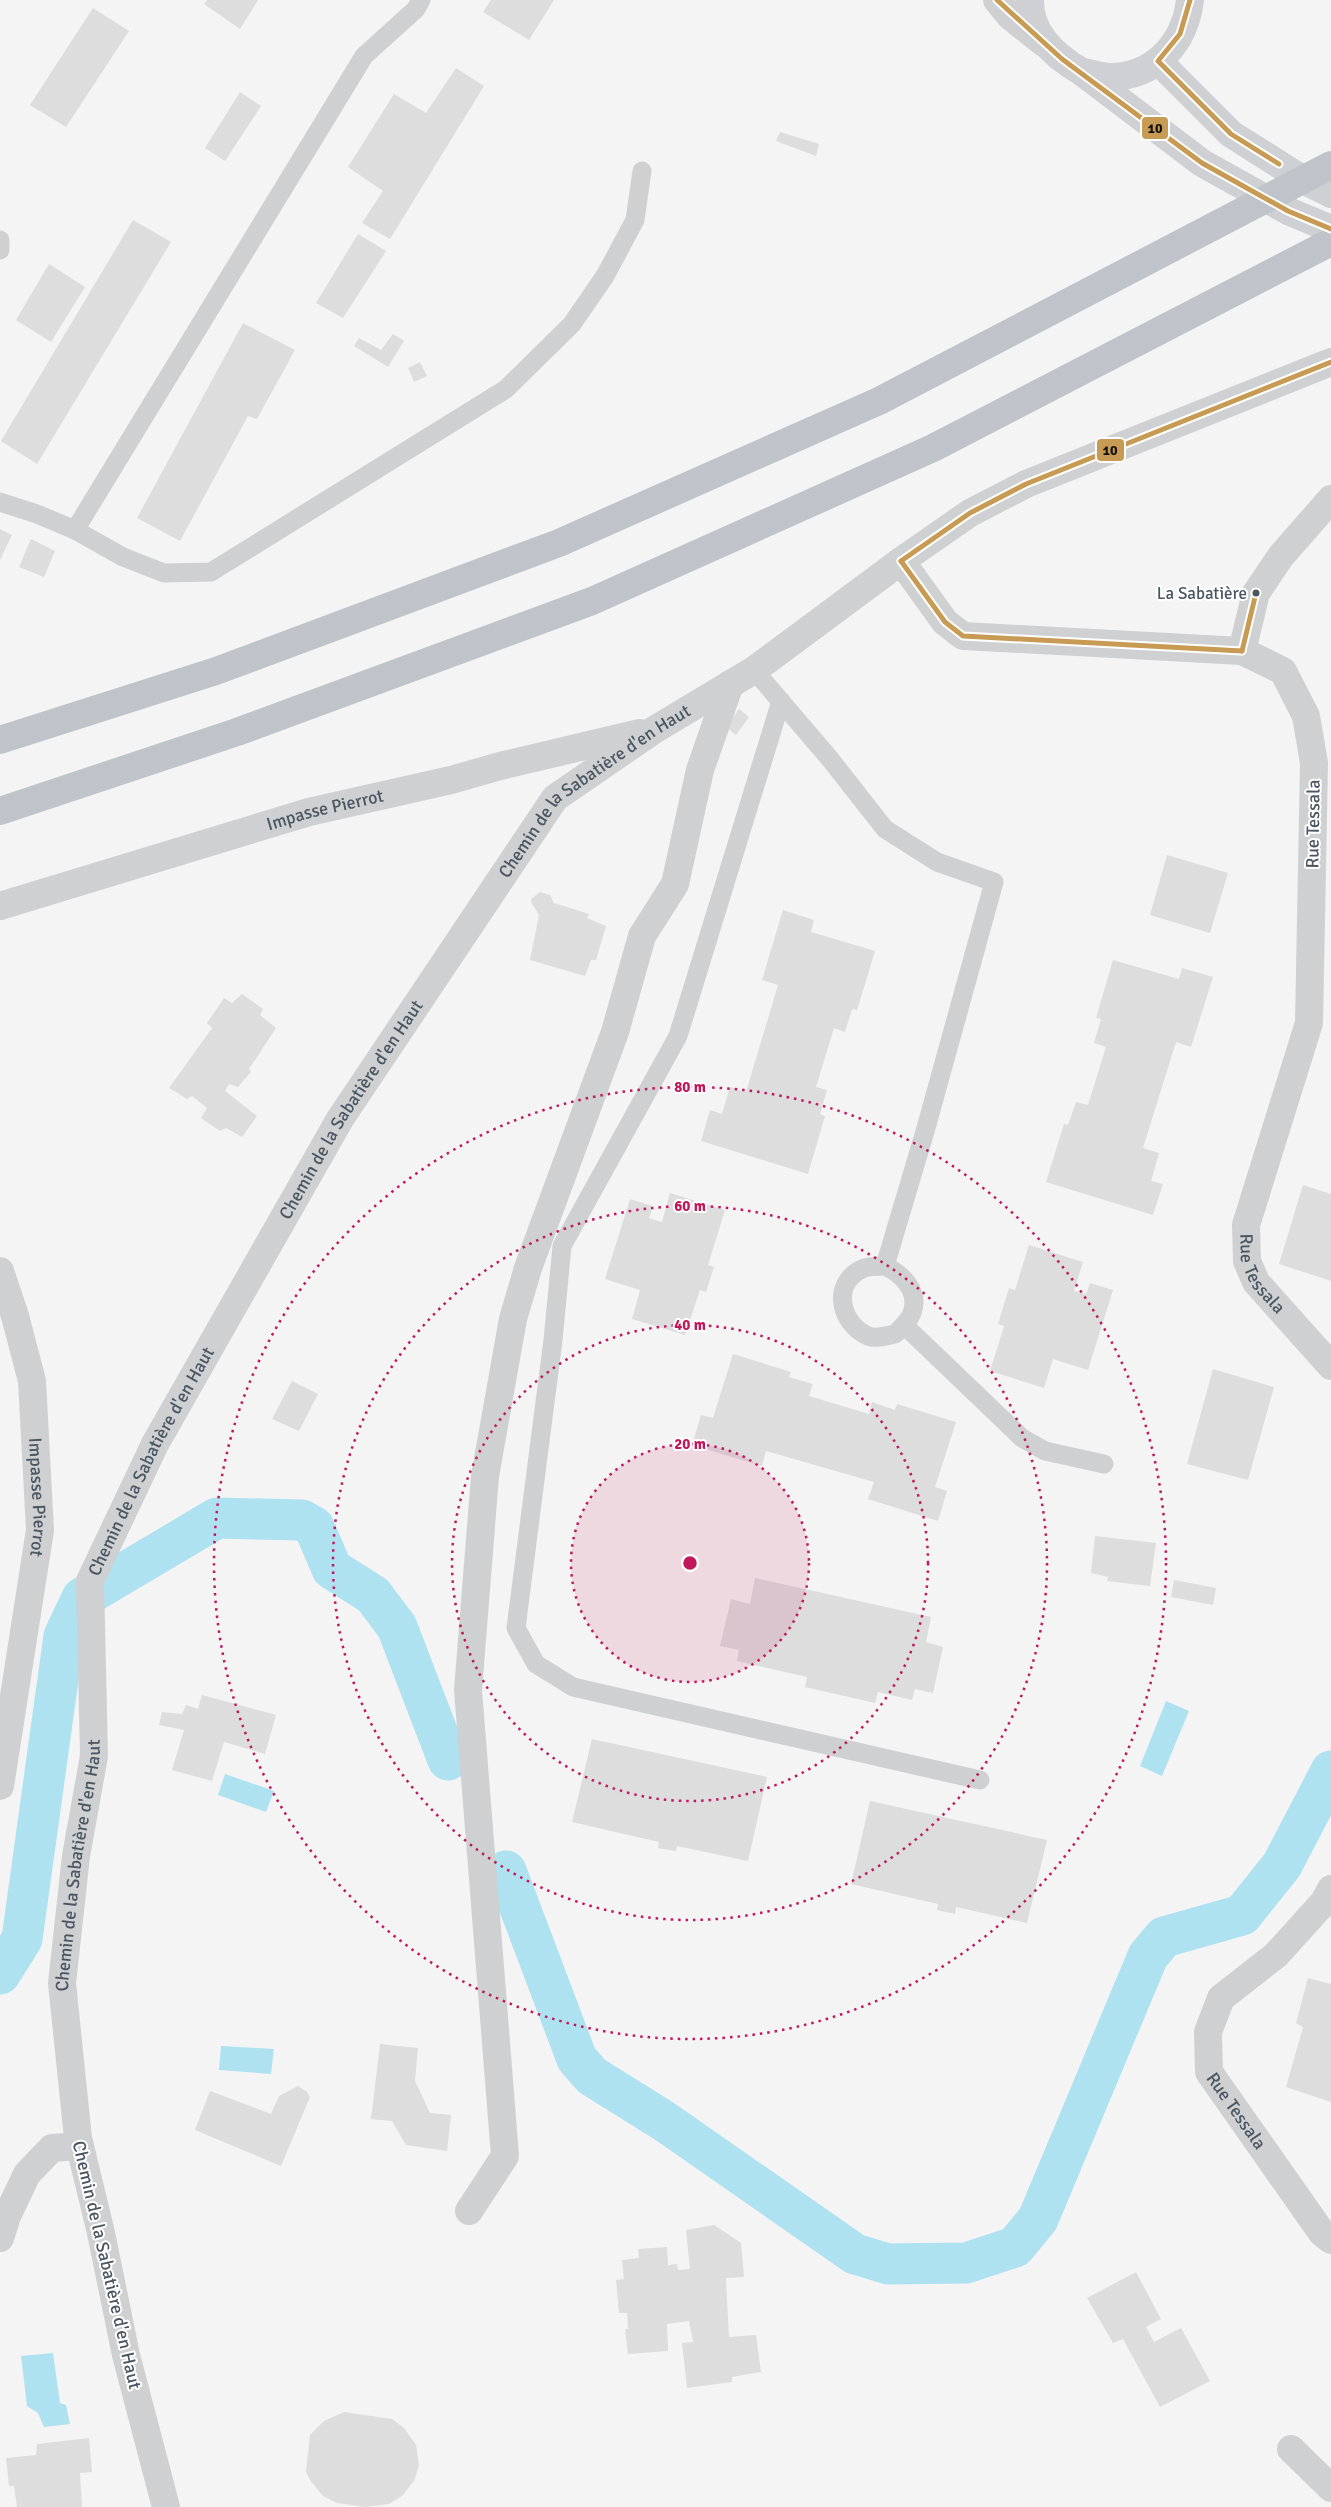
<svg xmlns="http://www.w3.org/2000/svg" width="1331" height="2507" font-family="Signika,sans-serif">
<rect width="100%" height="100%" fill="#f4f4f4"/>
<g fill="#aee2f0">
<path d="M1166,1701L1189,1711L1162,1776L1140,1766Z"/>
<path d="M225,1774L274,1791L266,1812L218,1795Z"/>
<path d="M221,2046L274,2049L271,2074L219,2070Z"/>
<path d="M53,2353L60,2403L66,2405L70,2424L44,2427L38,2413L27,2406L21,2356Z"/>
</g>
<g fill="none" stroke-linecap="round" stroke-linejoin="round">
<g stroke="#aee2f0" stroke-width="41">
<path d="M506,1871L577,2059L592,2076L664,2121L855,2254L888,2264L966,2263L1015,2247L1038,2219L1148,1956L1164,1937L1242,1915L1282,1865L1331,1771"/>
<path d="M0,1974L22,1939L64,1636L82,1598L217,1518L302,1520L314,1527L332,1569L373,1595L397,1627L448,1760"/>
</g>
</g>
<g fill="#ddddde">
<path d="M207,0H258L240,29L204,4Z"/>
<path d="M491,0H554L529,40L483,12Z"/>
<path d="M93,8L129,31L66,127L30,105Z"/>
<path d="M456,68L484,86L390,239L362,223L383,191L348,167L394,94L426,113Z"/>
<path d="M240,92L261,106L225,161L205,148Z"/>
<path d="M780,132L819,144L816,156L776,141Z"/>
<path d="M133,220L171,242L37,464L1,441Z"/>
<path d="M358,234L386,251L343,318L316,303Z"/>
<path d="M49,264L85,287L51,342L16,320Z"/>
<path d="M243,323L295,350L257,419L248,416L180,541L137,518Z"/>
<path d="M393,334L404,341L388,367L354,346L359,338L381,350Z"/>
<path d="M420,362L427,376L414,382L408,368Z"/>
<path d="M0,529L12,535L0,560Z"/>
<path d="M31,539L55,551L44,577L19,567Z"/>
<path d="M739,709L749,717L736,735L726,727Z"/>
<path d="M1167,855L1228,873L1210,933L1150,915Z"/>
<path d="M540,892L550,895L554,903L589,914L587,918L606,926L596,960H591L585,976L530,960L539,915L531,902L532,898Z"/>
<path d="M783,910L814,920L811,932L875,951L857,1010L852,1009L845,1032L834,1028L816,1087L827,1090L820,1114L825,1116L808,1174L701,1141L710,1110L722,1114L730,1087L746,1092L778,985L762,980Z"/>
<path d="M1113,960L1179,979L1182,968L1213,977L1191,1047L1176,1042L1143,1148L1159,1153L1151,1181L1163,1184L1153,1215L1046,1182L1064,1124L1068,1125L1076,1102L1088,1105L1106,1047L1094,1043L1101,1019L1096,1018Z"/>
<path d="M242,994L263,1009L260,1015L276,1028L249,1069L251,1072L238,1087L229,1084L225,1091L257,1116L242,1137L226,1128L220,1131L201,1118L207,1108L192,1096L187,1099L169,1088L212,1028L207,1023L224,998L232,1003Z"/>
<path d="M1303,1185L1331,1194V1281L1279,1264Z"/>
<path d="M670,1193L725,1210L708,1265L714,1267L706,1292L700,1290L685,1335L632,1319L640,1290L605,1279L630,1199L653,1206L649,1218L662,1222Z"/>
<path d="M1029,1245L1083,1262L1074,1291L1086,1294L1090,1283L1113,1290L1088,1370L1053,1359L1044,1388L990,1371L1004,1326L998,1324L1009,1288L1015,1290Z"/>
<path d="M733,1354L791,1372L789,1377L813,1384L809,1396L869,1414L872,1402L895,1410L897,1404L956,1422L935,1487L947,1491L938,1521L868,1499L874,1482L766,1451L762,1466L692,1445L701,1415L713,1418Z"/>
<path d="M1213,1369L1274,1387L1248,1480L1187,1464Z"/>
<path d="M292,1381L318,1394L299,1431L272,1419Z"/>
<path d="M1095,1536L1156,1543L1150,1586L1107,1581L1108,1577L1091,1573Z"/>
<path d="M755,1578L931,1617L926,1642L943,1647L933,1693L915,1689L912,1700L878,1692L875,1703L805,1687L807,1677L737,1661L739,1650L720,1646L731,1599L750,1604Z"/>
<path d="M1174,1580L1216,1588L1213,1605L1171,1597Z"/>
<path d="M202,1695L276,1715L265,1754L224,1742L212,1781L172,1770L184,1730L159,1725L162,1712L182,1714L186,1705L198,1709Z"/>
<path d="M592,1739L767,1777L748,1861L677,1846L676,1851L658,1848L659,1842L572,1822Z"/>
<path d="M870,1801L1047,1840L1027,1923L956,1907L955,1914L937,1910L938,1904L851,1884Z"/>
<path d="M1308,1978L1331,1984V2102L1286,2087L1303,2027L1296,2023Z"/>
<path d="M380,2044L418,2048L415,2081L430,2113L451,2115L447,2151L406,2145L392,2121L371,2119Z"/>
<path d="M298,2086L307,2092L310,2097L281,2166L195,2130L210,2091L271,2114L279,2096Z"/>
<path d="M714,2225L741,2243L744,2277L726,2278L729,2337L756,2335L761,2372L732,2377V2382L687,2388L682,2343L693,2342L689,2321L667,2324L668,2351L628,2354L625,2329H628L627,2313H619L616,2280L624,2279L622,2260L639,2258L638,2249L667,2247L668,2265L677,2264L678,2270L690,2269L686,2230Z"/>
<path d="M1136,2272L1161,2319L1146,2327L1154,2342L1181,2328L1210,2381L1160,2407L1123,2339L1113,2343L1087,2298Z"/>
<path d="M344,2412L392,2419L404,2428L416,2445L419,2465L414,2481L402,2496L389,2504L365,2507L337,2503L323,2496L310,2480L306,2472L310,2435L324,2421Z"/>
<path d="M89,2438L92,2472L80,2473L82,2507H17L14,2486H9L6,2458L36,2455L37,2444Z"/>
</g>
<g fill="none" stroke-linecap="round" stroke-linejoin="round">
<g stroke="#ced0d2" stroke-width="19">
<path d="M0,240V250"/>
<path d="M0,502L37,514L75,530L123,557L164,573L211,572L506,389L572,324L605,276L635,220L642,171"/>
<path d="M75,530L364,56L416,9L421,0"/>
<path d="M754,670L830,759L885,829L937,862L994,882L926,1128L885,1266C877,1266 868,1266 862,1269C831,1284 840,1324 868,1336C876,1339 886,1336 895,1334C901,1328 909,1321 912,1313C920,1291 902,1274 885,1266"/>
<path d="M781,701L678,1036L562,1246L553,1340L516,1628L536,1664L573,1687L980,1780"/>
<path d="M904,1325L1022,1438L1045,1451L1104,1464"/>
</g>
<g stroke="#ced0d2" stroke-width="28">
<path id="s1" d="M901,561L945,622L963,636L1242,651L1283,671L1306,716L1314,763L1309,1023L1246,1225L1247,1261L1256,1282L1331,1366"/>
<path d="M1242,651L1256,593L1281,556L1331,499"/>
<path id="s2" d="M0,906L309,812L451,780L500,766L640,733"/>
<path id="s3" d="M0,1271L15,1316L32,1381L40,1530L0,1786"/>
<path id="s4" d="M1331,1889L1324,1902L1276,1955L1221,1998L1208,2032L1209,2072L1322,2233L1331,2240"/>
<path d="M469,2211L505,2156L468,1690L485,1476L513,1319L528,1268L615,1032L642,936L675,884L700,770L730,684"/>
<path d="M0,2238L7,2216L27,2174L52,2148L80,2146"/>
<path d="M1291,2449L1331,2488"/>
<path id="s5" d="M166,2507L126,2355L101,2233L78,2138L62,1983L76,1856L94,1756L90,1581L155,1444L340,1119L555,798L654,730L754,670L901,561L970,513L1026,484L1331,362"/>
</g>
<path stroke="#ced0d2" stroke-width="28" d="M997,0L1010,16L1044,43"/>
<g stroke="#ced0d4" stroke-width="28">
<path d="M1030,0C1029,34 1056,57 1082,72L1202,163L1288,211L1331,229"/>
<path d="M1158,61L1231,134L1307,182L1331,194"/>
<path d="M1082,72C1091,73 1101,77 1109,77C1155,77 1185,43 1190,0"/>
</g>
<g stroke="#bec4c9" stroke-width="28">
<path d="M0,740L216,671L559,543L879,401L1331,165"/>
<path d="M0,811L237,732L592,601L933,448L1331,242"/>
</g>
<g stroke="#fff" stroke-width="9">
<g id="bus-1">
<path d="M997,0L1062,59L1202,163L1288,211L1331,229"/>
<path d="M1190,0L1180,34L1158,61L1231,134L1279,164"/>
<path d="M901,561L970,513L1026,484L1331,362"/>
<path d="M901,561L945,622L963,636L1242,651"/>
<path d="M1242,651L1256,593"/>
</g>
</g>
<use href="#bus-1" stroke="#c79b53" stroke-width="5"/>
</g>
<circle cx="690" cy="1563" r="119" fill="#c2185b" fill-opacity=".12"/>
<g fill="none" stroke="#c2185b" stroke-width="2.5" stroke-dasharray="2.5 5">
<circle cx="690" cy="1563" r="119"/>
<circle cx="690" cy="1563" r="238"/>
<circle cx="690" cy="1563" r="357"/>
<circle cx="690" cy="1563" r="476"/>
</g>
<circle fill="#4a5661" stroke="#fff" stroke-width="2" cx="1256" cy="593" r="4.5"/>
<g text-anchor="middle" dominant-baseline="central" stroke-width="4" stroke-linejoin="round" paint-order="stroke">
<g font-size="17" fill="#4a5661" stroke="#fff" text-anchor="end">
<text x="1247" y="593">La Sabatière</text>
</g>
<g font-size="18" fill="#4a5661" stroke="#fff">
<text stroke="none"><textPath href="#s5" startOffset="1885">Chemin de la Sabatière d'en Haut</textPath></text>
<text stroke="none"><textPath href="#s2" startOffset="339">Impasse Pierrot</textPath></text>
<text transform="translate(1313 824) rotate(-89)">Rue Tessala</text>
<text stroke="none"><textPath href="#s5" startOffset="1479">Chemin de la Sabatière d'en Haut</textPath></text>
<text stroke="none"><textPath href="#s1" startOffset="1046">Rue Tessala</textPath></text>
<text stroke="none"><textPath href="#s5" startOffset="1074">Chemin de la Sabatière d'en Haut</textPath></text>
<text stroke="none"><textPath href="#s3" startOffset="231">Impasse Pierrot</textPath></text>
<text stroke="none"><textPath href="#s5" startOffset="654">Chemin de la Sabatière d'en Haut</textPath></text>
<text stroke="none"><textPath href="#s4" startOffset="280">Rue Tessala</textPath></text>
<text transform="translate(107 2265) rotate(77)">Chemin de la Sabatière d'en Haut</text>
</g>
</g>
<circle cx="690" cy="1563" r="8" fill="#c2185b" stroke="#fff" stroke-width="2.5"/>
<g font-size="15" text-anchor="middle" font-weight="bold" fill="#c2185b" stroke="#fff" stroke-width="4" stroke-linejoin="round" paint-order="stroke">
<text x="690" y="1092">80 m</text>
<text x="690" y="1211">60 m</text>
<text x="690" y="1330">40 m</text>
<text x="690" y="1449">20 m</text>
</g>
<g stroke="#fff" stroke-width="2">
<rect x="1141" y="116" width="28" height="24" rx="5" fill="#c79b53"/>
<rect x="1096" y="438" width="29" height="24" rx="5" fill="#c79b53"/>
</g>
<g font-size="14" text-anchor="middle" font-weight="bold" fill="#111">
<text x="1155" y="133">10</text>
<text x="1110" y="455">10</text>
</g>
</svg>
